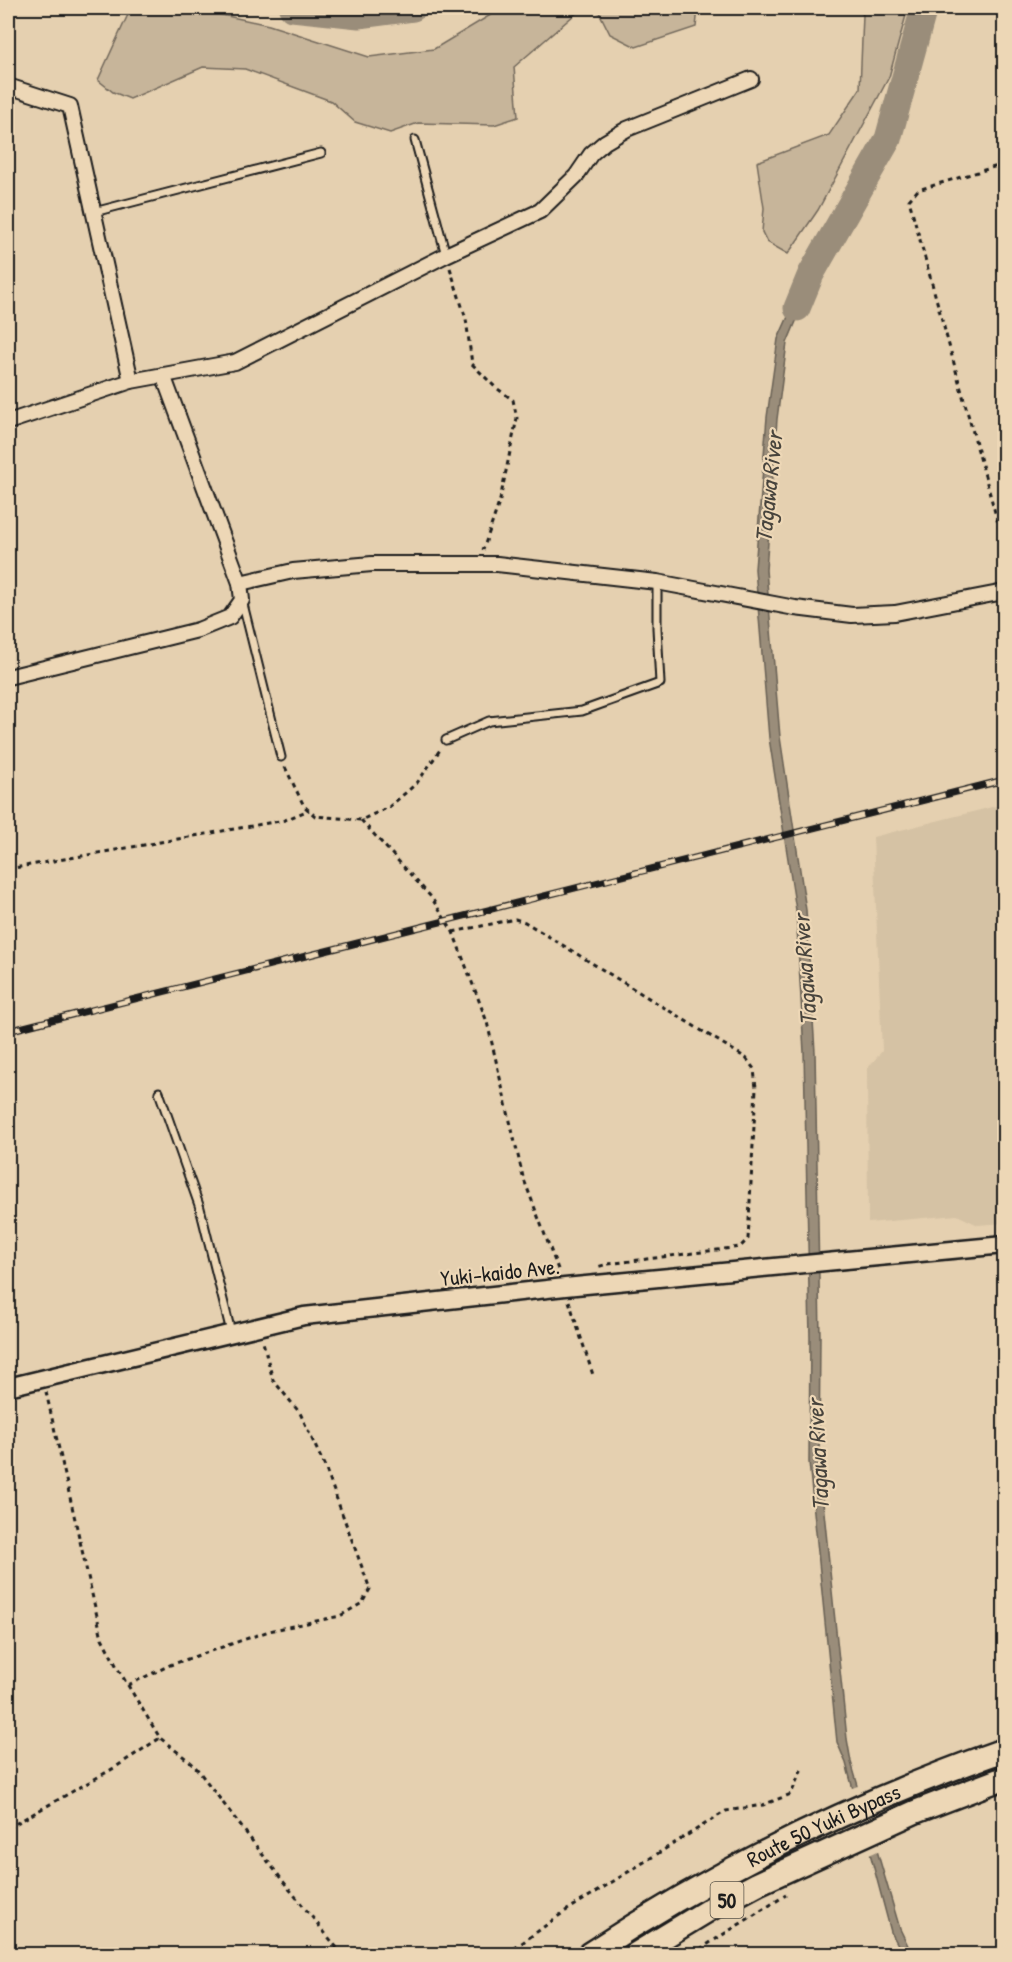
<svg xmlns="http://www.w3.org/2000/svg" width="1012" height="1962" font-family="'Patrick Hand',sans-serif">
<rect width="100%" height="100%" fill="#e5d0b0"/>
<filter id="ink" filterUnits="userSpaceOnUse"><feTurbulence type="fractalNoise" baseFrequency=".0167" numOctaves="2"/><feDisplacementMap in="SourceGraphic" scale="12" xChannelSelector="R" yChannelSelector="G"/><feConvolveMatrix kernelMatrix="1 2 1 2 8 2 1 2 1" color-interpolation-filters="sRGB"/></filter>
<g filter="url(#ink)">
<path fill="#d5c2a4" d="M1004,804V1223L978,1225L957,1215L868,1223L867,1069L882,1051L873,837Z"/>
<g fill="#c7b59a" stroke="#72685b" stroke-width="1.5">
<path d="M131,8H183L213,13L269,25L369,57L434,49L502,8H582L514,67L518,117L494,125L418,123L390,133L355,122L331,101L245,69L203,67L130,99L113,92L98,80Z"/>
<path d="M597,8H698L696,27L636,47L610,34Z"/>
<path d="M858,8H908L889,77L818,210L788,254L767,242L762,232L764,208L757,162L829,135L860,89L863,15Z"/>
</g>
<path fill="#9a8d7a" stroke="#686054" stroke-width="1.5" d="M808,272L815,276L787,343L777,419L766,570L780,737L806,910L815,1052L820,1337L819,1463L847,1739L851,1762L900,1929L912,1954H903L891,1932L846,1763L837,1742L809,1462L810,1337L804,1052L796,910L769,738L755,569L767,417L778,339Z"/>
<path fill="#e5d0b0" d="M861,1785L880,1850L867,1856L849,1789Z"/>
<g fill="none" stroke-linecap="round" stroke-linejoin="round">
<g stroke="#9a8d7a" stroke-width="27">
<path d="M292,8L359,15L413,8"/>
<path d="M797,308L811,274L888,139L924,8"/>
</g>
<g stroke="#1c1c1c" stroke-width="11">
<g id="service">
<path d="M415,140L446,255"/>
<path d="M94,212L321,153"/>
<path d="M242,600L281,757"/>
<path d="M446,740L489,721L582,711L660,683L657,628V582"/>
<path d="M159,1092L200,1208L231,1332"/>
</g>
</g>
<g stroke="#1c1c1c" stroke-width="18">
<g id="minor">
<path d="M8,86L70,106L131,381"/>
<path d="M8,422L131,381L235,362L446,255L540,211L576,176L591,154L605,142L627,129L751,79"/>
<path d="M240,583L293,571L372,564H497L657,582L795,608L852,615L895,613L1004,592"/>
<path d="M8,677L198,630L230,617L242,600L240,583L163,375"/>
</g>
</g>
<g stroke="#1c1c1c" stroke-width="21">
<path id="tertiary" d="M8,1387L304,1316L565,1287L1004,1245"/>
</g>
<g stroke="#1c1c1c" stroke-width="27">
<g id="trunk">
<path id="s1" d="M589,1954C719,1869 858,1801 1004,1750"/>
<path d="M636,1954L712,1908L757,1884L915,1812L1004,1778"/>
</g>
</g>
<g stroke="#1c1c1c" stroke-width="3" stroke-dasharray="4.5 4.5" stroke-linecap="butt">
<path d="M1004,164L918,190L909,200L1004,545"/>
<path d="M450,268L466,319L472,364L495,387L513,400L517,418L500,500L483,550"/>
<path d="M285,767L304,806L315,816L361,820L389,807L417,783L442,747"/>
<path d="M361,820L431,897L453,932L487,1022L523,1177L559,1272"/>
<path d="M8,869L285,820L309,810"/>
<path d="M453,932L515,919L525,922L746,1058L754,1069L756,1088L748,1239L740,1247L608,1264L597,1267"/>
<path d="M569,1301L594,1378"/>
<path d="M46,1392L102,1638L118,1669L160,1738L194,1765L286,1885L342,1954"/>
<path d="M128,1685L170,1665L269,1631L340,1616L362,1603L370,1589L325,1467L300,1413L273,1380L263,1342"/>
<path d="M8,1828L114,1768L160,1738"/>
<path d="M507,1954L564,1912L726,1811L763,1805L791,1794L802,1768"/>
<path d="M692,1954L786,1895"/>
</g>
<use href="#service" stroke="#edd7b6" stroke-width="7"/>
<use href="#minor" stroke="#edd7b6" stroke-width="14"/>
<use href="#tertiary" stroke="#edd7b6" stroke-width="16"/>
<use href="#trunk" stroke="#edd7b6" stroke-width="22"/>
<g stroke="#1c1c1c" stroke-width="7">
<path id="rail" d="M8,1031L1004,780"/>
</g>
<use href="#rail" stroke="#edd7b6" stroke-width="4.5" stroke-dasharray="14" stroke-linecap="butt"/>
</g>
</g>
<g text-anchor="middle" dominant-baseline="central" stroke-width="4.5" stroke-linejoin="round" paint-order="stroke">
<rect fill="#edd7b6" stroke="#5b544a" stroke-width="1.5" x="710.5" y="1882" width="33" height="36" rx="4.5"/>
<g font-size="21" font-weight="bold" fill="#1c1c1c">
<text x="727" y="1900">50</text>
</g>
<g font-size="22" fill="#1c1c1c" stroke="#edd7b6">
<text transform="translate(500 1272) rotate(-6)">Yuki-kaido Ave.</text>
<text stroke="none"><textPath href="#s1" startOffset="268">Route 50 Yuki Bypass</textPath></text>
</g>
<g font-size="24" font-style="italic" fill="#48443d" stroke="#edd7b6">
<text transform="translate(768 487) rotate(-84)">Tagawa River</text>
<text transform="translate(804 970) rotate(-94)">Tagawa River</text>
<text transform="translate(817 1455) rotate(-93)">Tagawa River</text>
</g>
</g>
<rect width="1012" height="1962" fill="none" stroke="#edd7b6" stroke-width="30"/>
<rect x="15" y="15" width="982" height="1932" fill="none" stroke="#1c1c1c" stroke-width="2" filter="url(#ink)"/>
</svg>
